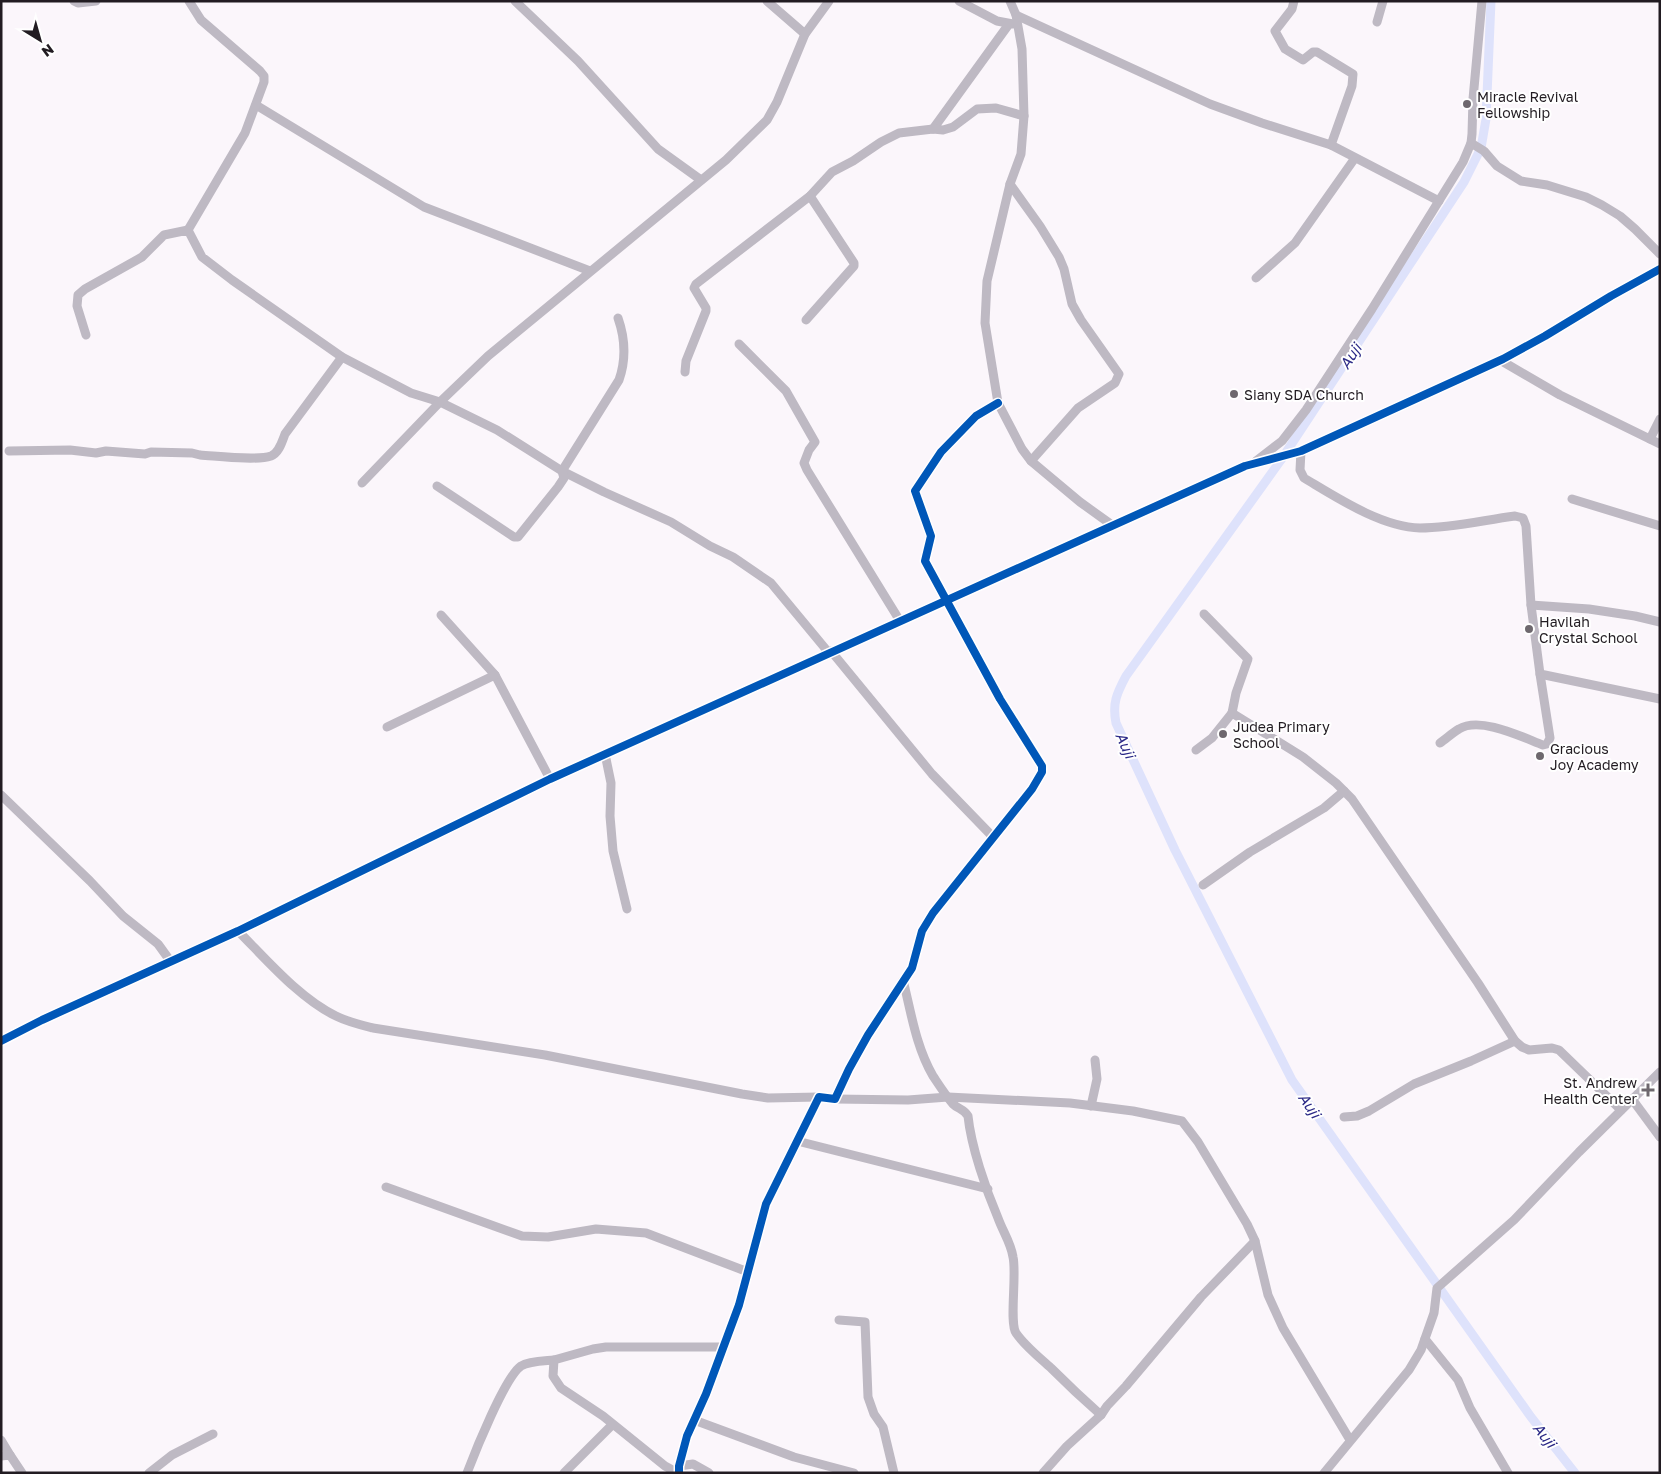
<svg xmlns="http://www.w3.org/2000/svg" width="1661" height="1474" font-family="'Golos Text',sans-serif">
<rect width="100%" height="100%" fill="#fbf6fb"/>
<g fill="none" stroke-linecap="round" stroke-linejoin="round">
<path stroke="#dee2fb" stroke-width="9" d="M1491,1L1486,119L1481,148L1464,182L1281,460L1126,676C1117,693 1112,703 1116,723L1175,850L1292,1080L1531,1417L1575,1473"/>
<g stroke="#beb9c3" stroke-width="9">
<path d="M74,1L78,3L96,1"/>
<path d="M515,1L578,61L658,149L701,180"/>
<path d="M767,1L805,34"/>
<path d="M959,1L997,21L1013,24"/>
<path d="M1010,1L1016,15L1022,49L1024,116L1021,154L1010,184L987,281L985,323L998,403L1022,449L1031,461L1080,502L1112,525"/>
<path d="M1294,1L1292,9L1275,31L1285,49L1303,60L1313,52H1317L1353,74L1352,86L1331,145"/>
<path d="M1016,15L1210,104L1262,123L1331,145L1439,201"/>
<path d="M1377,22L1383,1"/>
<path d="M256,105L424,207L590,271"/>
<path d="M933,129L1009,24"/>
<path d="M1471,143L1484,151L1497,166L1521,181L1547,185L1586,197L1602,205L1620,216L1635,229L1660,254"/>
<path d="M1010,184L1040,226L1059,257L1064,269L1072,304L1081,320L1119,374L1115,383L1078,408L1031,461"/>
<path d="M188,230L245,133L264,82V76L260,71L201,20L189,1"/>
<path d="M1256,278L1295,243L1355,158"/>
<path d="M806,320L854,266V263L810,196"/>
<path d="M86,335L77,306L78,295L85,289L142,257L164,235L188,230L202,257L232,280L342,357L411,393L440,402L497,430L562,471L604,492L671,522L710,546L733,557L771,583L829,653"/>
<path d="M739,344L786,391L815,442L809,450L804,463L807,470L900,621"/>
<path d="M1500,360L1560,395L1660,444"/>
<path d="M685,372L686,361L706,311V308L694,288L696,284L810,196L832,172L853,161L881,142L899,133L933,129L943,130L953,127L977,109L996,108L1024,116"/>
<path d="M1650,439L1660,419"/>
<path d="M9,451L70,450L96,453L106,451L145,454L151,452L192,453L200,455C217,456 256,461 271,456C279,453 282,442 285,434L342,357"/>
<path d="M1301,451L1300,470L1304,478C1336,497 1381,527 1420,528C1451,528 1484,520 1515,516L1523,518L1526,526L1531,605L1540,674L1660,699"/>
<path d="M1256,461L1282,441L1306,410L1372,309L1463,162L1471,143L1472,134L1473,99L1482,1"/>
<path d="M362,483L440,402L488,356L726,160L767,120L777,102L805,34L829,1"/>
<path d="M437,486L514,537H518L558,487L564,478L562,471L619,380C626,360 625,338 618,318"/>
<path d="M1572,499L1660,526"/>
<path d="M1531,605L1589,609L1635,616L1660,622"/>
<path d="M1204,614L1248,659L1236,693L1232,713"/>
<path d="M441,615L495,675L550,779"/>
<path d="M831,651L932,774L993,837"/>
<path d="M387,727L495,675"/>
<path d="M1440,743C1446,739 1452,733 1459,729C1480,716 1522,737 1543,745L1547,744L1550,738L1540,674"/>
<path d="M1196,750L1212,738L1232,713L1303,757L1336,783L1352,799L1478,983L1515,1041L1522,1047L1529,1050L1552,1048L1559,1050L1621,1110"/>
<path d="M605,754L611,783L610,816L613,851L627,909"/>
<path d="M1,795L90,881L123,916L158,944L171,962"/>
<path d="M1203,885L1250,852L1324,808L1344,791"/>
<path d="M238,931C266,959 300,999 336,1016C348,1022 361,1025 373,1028L545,1055L742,1094L768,1098L819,1097"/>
<path d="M903,980C911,1012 916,1047 933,1076C939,1085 946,1096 953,1104C958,1109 964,1109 968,1116C971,1146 986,1190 998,1218C1003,1232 1011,1243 1013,1257C1017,1274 1009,1323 1016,1333C1025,1346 1039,1357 1051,1368C1067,1384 1084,1400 1101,1415"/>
<path d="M1,1041L42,1020L238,931L550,779L1245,466L1301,451L1503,359L1545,336L1611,296L1660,269"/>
<path d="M835,1099L908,1100L948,1097L1070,1103L1133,1111L1182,1121L1198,1142L1247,1224L1255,1241L1268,1295L1283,1328L1350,1440"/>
<path d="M1632,1099L1660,1137"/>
<path d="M1091,1106L1097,1079L1095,1060"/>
<path d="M1344,1117L1357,1116L1369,1111L1414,1084L1471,1061L1515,1041"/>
<path d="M797,1141L988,1189"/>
<path d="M386,1187L522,1236L548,1237L596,1229L646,1233L748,1272"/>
<path d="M839,1320L865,1322L868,1397L874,1414L883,1427L894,1473"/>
<path d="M1425,1339L1458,1380L1470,1408L1508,1473"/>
<path d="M694,1420L794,1457L854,1473"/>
<path d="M1,1440L10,1455"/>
<path d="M1,1456L10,1455L22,1473"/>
<path d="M679,1466L693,1464L709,1473"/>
<path d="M149,1473L172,1455L213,1434"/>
<path d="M467,1473C475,1452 505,1377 521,1366C529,1361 544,1361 554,1360"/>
<path d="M564,1473L612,1425"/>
<path d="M678,1473L665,1466L603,1416L561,1388L553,1376L554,1360L593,1349L606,1347H724"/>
<path d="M679,1473V1466L687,1436L706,1394L739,1305L766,1204L819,1097L835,1099L849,1069L868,1035L912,968L922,931L933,913L1032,789L1042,772V766L1000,699L925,561L931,536L915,491L941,452L976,416L998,403"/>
<path d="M1043,1473L1067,1446L1101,1415L1107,1406L1126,1386L1201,1297L1255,1241"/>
<path d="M1324,1473L1409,1370L1421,1350L1434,1313L1437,1288L1514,1220L1579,1152L1660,1072"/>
</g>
<g stroke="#fff" stroke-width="11">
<g id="cycleway">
<path d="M1,1041L42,1020L238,931L550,779L1245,466L1301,451L1503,359L1545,336L1611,296L1660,269"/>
<path d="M679,1473V1466L687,1436L706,1394L739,1305L766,1204L819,1097L835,1099L849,1069L868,1035L912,968L922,931L933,913L1032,789L1042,772V766L1000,699L925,561L931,536L915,491L941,452L976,416L998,403"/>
</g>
</g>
<use href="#cycleway" stroke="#0057b8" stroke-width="8"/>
</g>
<g fill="#6e686e" stroke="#fff" stroke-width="2">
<circle cx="1467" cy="104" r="5"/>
<circle cx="1234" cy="394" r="5"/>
<circle cx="1529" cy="629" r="5"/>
<circle cx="1223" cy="734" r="5"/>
<circle cx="1540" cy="756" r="5"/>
<path d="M1645.5 1082.5h5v5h5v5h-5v5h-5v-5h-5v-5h5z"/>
</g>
<g text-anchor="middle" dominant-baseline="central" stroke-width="4" stroke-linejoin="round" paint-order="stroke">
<g font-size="14" fill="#221c22" stroke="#fff" text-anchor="start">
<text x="1477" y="96">Miracle Revival<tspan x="1477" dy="16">Fellowship</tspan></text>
<text x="1244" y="394">Siany SDA Church</text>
<text x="1539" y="621">Havilah<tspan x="1539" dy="16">Crystal School</tspan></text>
<text x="1233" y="726">Judea Primary<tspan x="1233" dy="16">School</tspan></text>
<text x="1550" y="748">Gracious<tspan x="1550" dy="16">Joy Academy</tspan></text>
<text x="1637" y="1082" text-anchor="end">St. Andrew<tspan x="1637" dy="16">Health Center</tspan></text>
</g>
<g font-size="15" font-style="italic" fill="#2c2a87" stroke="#fff">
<text transform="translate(1350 356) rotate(-57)">Auji</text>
<text transform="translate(1126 745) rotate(65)">Auji</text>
<text transform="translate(1310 1105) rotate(55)">Auji</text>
<text transform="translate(1545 1435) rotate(51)">Auji</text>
</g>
</g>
<rect width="1661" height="1474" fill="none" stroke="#221c22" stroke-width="5"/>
<g transform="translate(40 40) rotate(143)" stroke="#ffffff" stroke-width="4" paint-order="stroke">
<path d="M0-4L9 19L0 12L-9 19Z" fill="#221c22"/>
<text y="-8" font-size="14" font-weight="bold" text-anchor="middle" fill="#221c22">N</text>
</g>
</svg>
